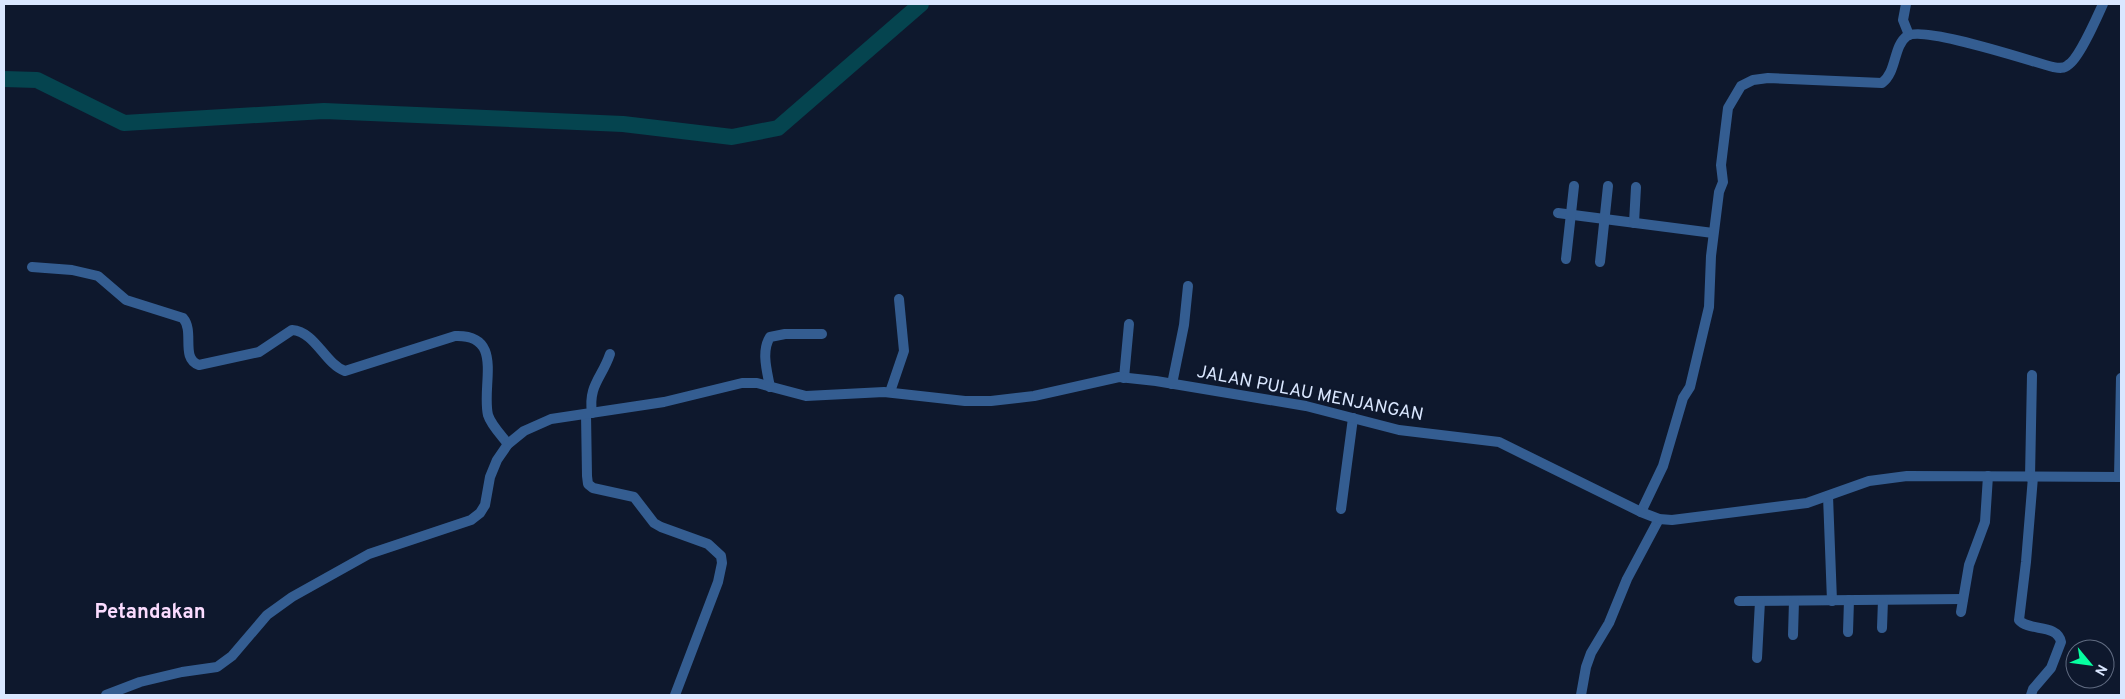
<svg xmlns="http://www.w3.org/2000/svg" width="2125" height="699" font-family="Overpass,sans-serif">
<rect width="100%" height="100%" fill="#0e182d"/>
<g fill="none" stroke-linecap="round" stroke-linejoin="round">
<path stroke="#05444f" stroke-width="16" d="M4,79L37,80L124,123L324,111L623,124L732,137L778,128L921,4"/>
<g stroke="#345d91" stroke-width="10">
<path d="M1906,4L1903,20L1909,35"/>
<path d="M1558,213L1713,233"/>
<path d="M1634,223L1636,187"/>
<path d="M1566,259L1574,186"/>
<path d="M1600,262L1608,186"/>
<path d="M32,267L72,270L98,276L126,300L183,318C195,332 180,358 199,365L259,352L292,330C316,332 324,363 345,371L455,336C505,334 481,385 488,415C491,425 502,436 508,444"/>
<path d="M1124,378L1129,324"/>
<path d="M1172,384L1184,325L1188,286"/>
<path d="M770,387C767,371 761,351 770,337L785,334H822"/>
<path d="M890,392L904,351L899,299"/>
<path d="M592,413C588,385 602,378 610,354"/>
<path d="M586,414L587,476L588,484L593,488L634,497L654,523L661,527L708,544L721,556L722,563L718,582L675,695"/>
<path d="M2030,477L2032,375"/>
<path d="M2119,477L2121,378"/>
<path d="M1828,496L1832,601"/>
<path d="M1341,509L1353,418"/>
<path d="M1739,601L1963,599"/>
<path d="M1961,612L1969,565L1985,522L1988,476"/>
<path d="M1882,628L1883,600"/>
<path d="M1848,632L1849,600"/>
<path d="M1793,635L1794,601"/>
<path d="M1757,658L1760,601"/>
<path d="M1581,695L1586,667L1591,653L1609,623L1627,579L1659,519"/>
<path d="M2031,695L2033,689L2051,668L2061,642C2057,623 2029,632 2019,620L2026,562L2033,477"/>
</g>
<g stroke="#345d91" stroke-width="10">
<path d="M1641,512L1663,466L1683,398L1690,387L1709,307L1711,256L1719,192L1723,182L1721,165L1728,108L1741,86L1753,80L1768,78L1882,83C1897,72 1893,46 1907,36C1923,25 2030,61 2053,67C2059,68 2064,69 2068,65C2079,59 2097,17 2103,4"/>
<path d="M106,695L140,682L182,672L217,667L232,656L267,615L292,597L369,554L471,520L480,513L485,505L490,477L497,460L508,444L524,431L551,419L664,402L742,383H757L806,396L884,392L965,401H991L1034,396L1119,377L1156,381L1306,406L1399,430L1499,442L1641,512L1659,519L1672,520L1807,503L1869,481L1907,476L2121,477"/>
</g>
</g>
<g text-anchor="middle" dominant-baseline="central" stroke-width="4" stroke-linejoin="round" paint-order="stroke">
<g font-size="18" fill="#dae7ff" stroke="#0e182d">
<text transform="translate(1310 394) rotate(11)">JALAN PULAU MENJANGAN</text>
</g>
<g font-size="20" font-weight="bold" fill="#fbdcff" stroke="#0e182d">
<text x="150" y="613">Petandakan</text>
</g>
</g>
<rect width="2125" height="699" fill="none" stroke="#dae7ff" stroke-width="10"/>
<g transform="translate(2090 664) rotate(119)"><circle r="24" fill="#0e182d" stroke="#606b81"/>
<path d="M0-4L9 19L0 12L-9 19Z" fill="#06ffa0"/>
<text y="-8" font-size="14" font-weight="bold" text-anchor="middle" fill="#dae7ff">N</text>
</g>
</svg>
